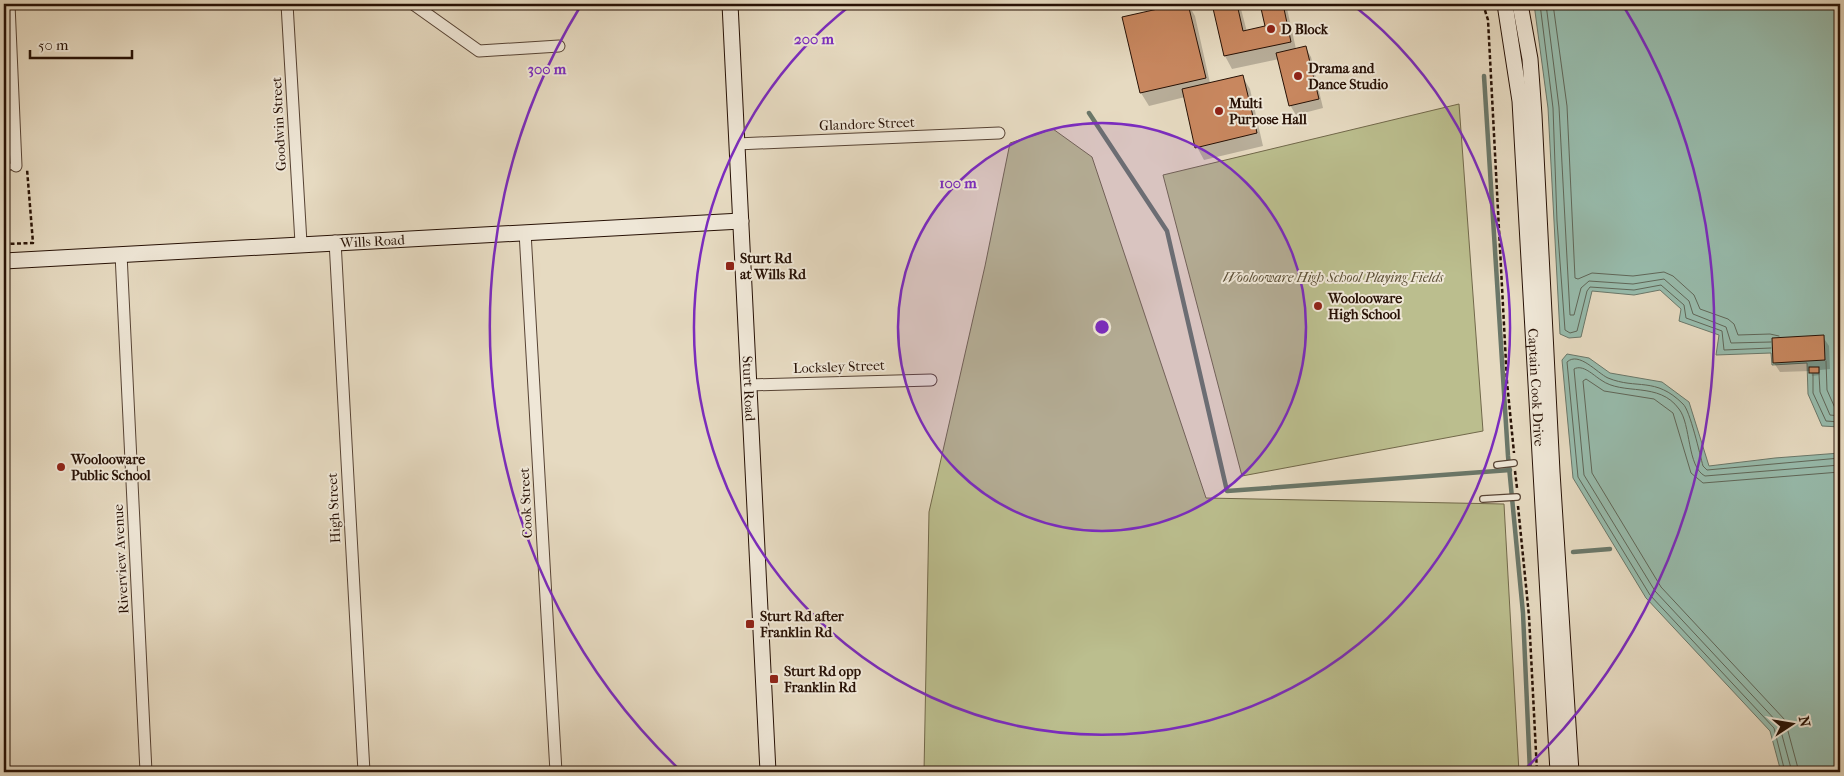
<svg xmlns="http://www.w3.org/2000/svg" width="1844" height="776" font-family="'IM FELL French Canon',serif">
<rect width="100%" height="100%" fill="#e6dac1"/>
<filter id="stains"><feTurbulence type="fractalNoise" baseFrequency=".004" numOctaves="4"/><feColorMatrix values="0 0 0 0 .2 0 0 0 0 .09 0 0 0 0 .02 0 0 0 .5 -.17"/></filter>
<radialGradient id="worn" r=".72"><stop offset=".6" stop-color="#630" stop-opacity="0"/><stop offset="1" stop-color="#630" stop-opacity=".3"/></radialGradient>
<g fill="#bbbe8e" stroke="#71684a">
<path d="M1459,104L1483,431L1242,476L1163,175Z"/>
<path d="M1053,129L1092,157L1206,498L1504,504L1519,772H924L929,512L985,266L1010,143Z"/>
</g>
<g fill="#97bbac" stroke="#6a7769">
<path d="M1534,4H1840V427L1822,426L1808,394L1807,363L1772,365L1771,353L1716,355L1719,335L1679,321L1681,309L1660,290L1634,295L1592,291L1581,337L1569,338L1560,334L1548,108Z"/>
<path d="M1567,354L1589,358L1610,373L1662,382L1689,402L1709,466L1775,458L1840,453V772H1781L1770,731L1646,598L1573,478L1562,360Z"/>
</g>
<g fill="#0003" fill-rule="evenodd">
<path d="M1188,4L1195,16L1210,83L1242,76L1250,89L1263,146L1204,160L1197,147L1185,97L1149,106L1141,93L1123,18Z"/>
<path d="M1213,4H1286L1296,49L1305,47L1311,57L1323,108L1296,115L1290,105L1279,59L1232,69L1225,56ZM1262,4L1267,27L1247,32L1241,9Z"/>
<path d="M1823,337L1829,346L1830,369L1820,370V375L1812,376L1811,371L1780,372L1774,363Z"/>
</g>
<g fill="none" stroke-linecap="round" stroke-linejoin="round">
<g stroke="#5f6658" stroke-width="1">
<path d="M1540,4L1553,108L1557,221L1565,330L1570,333L1577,331L1587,291L1590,287L1634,290L1661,285L1684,305L1686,318L1722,331L1724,350L1771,348"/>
<path d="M1546,4L1559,107L1570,315H1574L1581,288L1589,281L1633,284L1664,279L1689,301L1693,314L1726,327L1731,343L1771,342"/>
<path d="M1553,4L1567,106L1575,278L1578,279L1592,273L1633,276L1664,272L1673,276L1694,295L1700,309L1728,319L1734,324L1738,335L1770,334L1779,336"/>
<path d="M1826,361L1827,390L1835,408L1840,409"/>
<path d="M1813,374V393L1826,421L1840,422"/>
<path d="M1819,374L1820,392L1830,415L1840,416"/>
<path d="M1785,772L1774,728L1650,595L1578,477L1567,362C1579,351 1597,373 1608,378C1637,390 1655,376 1683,404C1690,410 1700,455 1703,466L1707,470L1840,458"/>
<path d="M1792,772L1779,724L1655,591L1584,475L1574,369C1583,364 1593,375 1601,380C1623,396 1659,381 1679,409C1691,424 1687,467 1705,476L1840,465"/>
<path d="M1799,772L1785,720L1661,587L1592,473L1583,381L1586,379L1604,391L1654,399L1673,413L1691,473L1703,483L1840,472"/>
</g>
<g stroke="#6a7769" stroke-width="4.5">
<path d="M1484,76L1508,456L1523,613L1530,772"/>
<path d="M1089,113L1167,231L1227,491L1510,470"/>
<path d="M1573,552L1610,549"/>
</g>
</g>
<g fill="#c8875f" stroke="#271105">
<path d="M1180,4H1188L1206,78L1140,93L1122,17Z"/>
<path d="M1212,4H1237L1243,31L1265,26L1260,4H1283L1291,42L1224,56Z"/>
<path d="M1306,46L1319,99L1289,106L1276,53Z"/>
<path d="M1243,75L1257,133L1195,148L1182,89Z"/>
<path d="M1824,335L1825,360L1773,363L1772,338Z"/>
<rect x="1809" y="367" width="10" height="6"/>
</g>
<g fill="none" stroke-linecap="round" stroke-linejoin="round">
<g stroke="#574334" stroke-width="8">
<g id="lane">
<path d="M4,167L16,166"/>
<path d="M1497,465L1514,463"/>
<path d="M1483,499L1517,497"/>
</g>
</g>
<g stroke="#574334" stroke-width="13">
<g id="street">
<path d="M9,4L16,166"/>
<path d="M287,4L301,243"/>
<path d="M413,4L479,51L559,46"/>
<path d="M737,144L999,133"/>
<path d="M525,232L556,772"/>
<path d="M335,241L364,772"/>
<path d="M121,254L146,772"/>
<path d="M749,385L931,380"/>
</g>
</g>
<g stroke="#271105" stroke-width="17">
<g id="secondary">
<path id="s1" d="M730,4L768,772"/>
<path id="s2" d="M1505,4L1520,101L1558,772"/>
<path d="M1520,4L1530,59L1534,115L1552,472L1571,772"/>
<path id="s3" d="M4,261L741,221"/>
</g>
</g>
<g stroke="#271105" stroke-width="2.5" stroke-dasharray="4 2.5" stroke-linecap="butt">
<path d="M1483,4L1488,20L1507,382L1514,453"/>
<path d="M4,244L33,243L27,169"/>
<path d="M1515,471L1517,488"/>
<path d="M1518,506L1529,616L1537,772"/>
</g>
<use href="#lane" stroke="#efe7d7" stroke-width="5.5"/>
<use href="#street" stroke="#efe7d7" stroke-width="11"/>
<use href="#secondary" stroke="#efe7d7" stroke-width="15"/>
</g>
<circle cx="1102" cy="327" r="204" fill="#7b2cbf" fill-opacity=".12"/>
<g fill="none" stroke="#7b2cbf" stroke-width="2.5">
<circle cx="1102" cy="327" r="204"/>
<path d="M1353 5A408 408 0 1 1 851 5"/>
<path d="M681 771A612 612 0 0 1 580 7M1624 7A612 612 0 0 1 1523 771"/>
</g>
<g fill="#8f2418" stroke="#efe7d7" stroke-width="2">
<circle cx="1271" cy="29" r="5"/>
<circle cx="1298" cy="76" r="5"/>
<circle cx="1219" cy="111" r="5"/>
<rect x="725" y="261" width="10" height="10" rx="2.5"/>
<circle cx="1318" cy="306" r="5"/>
<circle cx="61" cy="467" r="5"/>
<rect x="745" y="619" width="10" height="10" rx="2.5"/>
<rect x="769" y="674" width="10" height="10" rx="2.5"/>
</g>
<g text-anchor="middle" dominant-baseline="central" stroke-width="4" stroke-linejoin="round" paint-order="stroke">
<g font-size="14" font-weight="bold" fill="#271105" stroke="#efe7d7" text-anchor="start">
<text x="1281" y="29">D Block</text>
<text x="1308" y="68">Drama and<tspan x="1308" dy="16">Dance Studio</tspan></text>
<text x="1229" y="103">Multi<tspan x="1229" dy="16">Purpose Hall</tspan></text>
<text x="740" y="258">Sturt Rd<tspan x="740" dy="16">at Wills Rd</tspan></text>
<text x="1328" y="298">Woolooware<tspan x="1328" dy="16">High School</tspan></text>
<text x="71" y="459">Woolooware<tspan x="71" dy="16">Public School</tspan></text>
<text x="760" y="616">Sturt Rd after<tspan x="760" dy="16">Franklin Rd</tspan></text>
<text x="784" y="671">Sturt Rd opp<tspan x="784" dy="16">Franklin Rd</tspan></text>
</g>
<g font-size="14" fill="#271105" stroke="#efe7d7">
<text transform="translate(279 124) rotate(-93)">Goodwin Street</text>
<text transform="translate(867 124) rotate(-2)">Glandore Street</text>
<text stroke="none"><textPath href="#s3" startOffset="369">Wills Road</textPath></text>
<text transform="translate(839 367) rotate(-2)">Locksley Street</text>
<text stroke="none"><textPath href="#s1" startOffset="385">Sturt Road</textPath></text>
<text stroke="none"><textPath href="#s2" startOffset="385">Captain Cook Drive</textPath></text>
<text transform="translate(526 503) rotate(-93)">Cook Street</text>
<text transform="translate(334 508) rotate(-93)">High Street</text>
<text transform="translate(121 559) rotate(-93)">Riverview Avenue</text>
</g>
<g font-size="14" font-style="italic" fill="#5b4e35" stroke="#efe7d7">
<text x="1333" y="277">Woolooware High School Playing Fields</text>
</g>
</g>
<circle cx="1102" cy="327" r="8" fill="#7b2cbf" stroke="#efe7d7" stroke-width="2.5"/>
<g font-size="15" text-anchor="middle" font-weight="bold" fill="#7b2cbf" stroke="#efe7d7" stroke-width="4" stroke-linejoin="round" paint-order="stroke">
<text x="814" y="44">200 m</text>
<text x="547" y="74">300 m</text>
<text x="958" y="188">100 m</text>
</g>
<rect width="1844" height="776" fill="none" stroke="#e6dac1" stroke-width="20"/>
<rect x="5" y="5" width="1834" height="766" fill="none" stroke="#271105" stroke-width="2.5"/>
<rect x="10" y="10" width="1824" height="756" fill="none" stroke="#271105"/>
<g transform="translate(1792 724) rotate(78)" stroke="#efe7d7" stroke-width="4" paint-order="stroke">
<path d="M0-4L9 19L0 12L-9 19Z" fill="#271105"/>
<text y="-8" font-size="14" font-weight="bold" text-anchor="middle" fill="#271105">N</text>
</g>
<path d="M30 50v8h102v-8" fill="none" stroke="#271105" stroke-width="2.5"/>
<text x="38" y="50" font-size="15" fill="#271105" stroke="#efe7d7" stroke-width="4" paint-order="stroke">50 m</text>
<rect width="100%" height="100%" filter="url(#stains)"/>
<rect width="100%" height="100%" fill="url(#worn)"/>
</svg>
